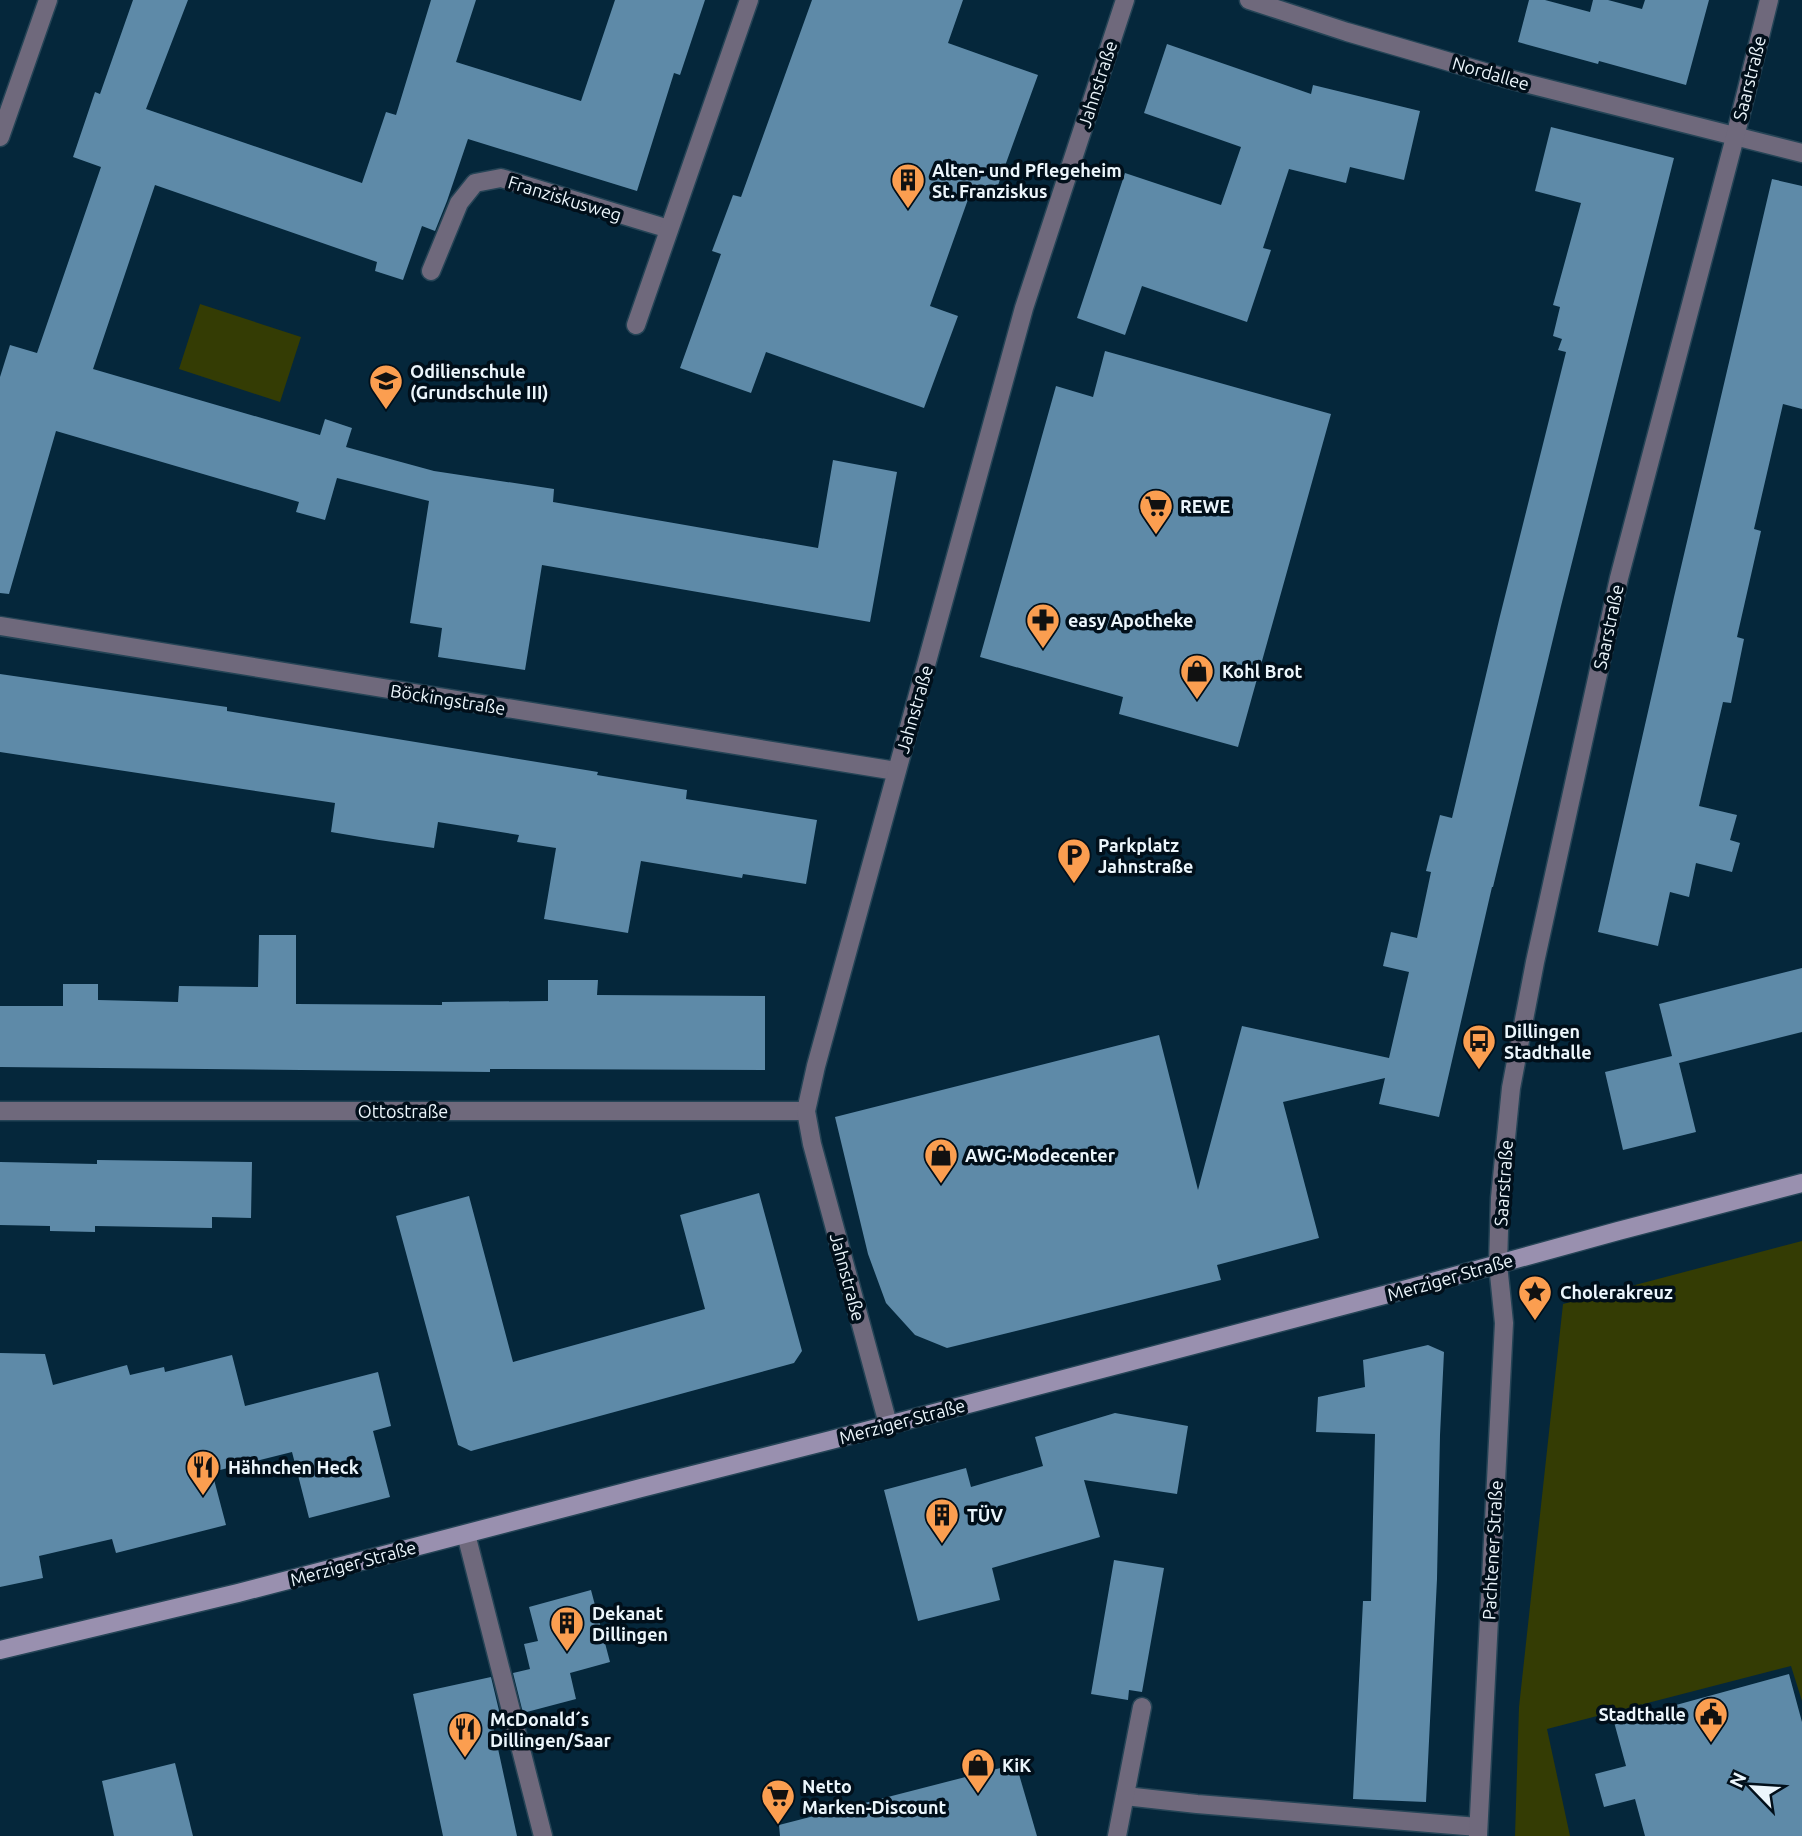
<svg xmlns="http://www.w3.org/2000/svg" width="1802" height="1836" font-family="Ubuntu,sans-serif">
<rect width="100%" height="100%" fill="#05273b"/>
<g fill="#343c04">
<path d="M200,304L301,337L280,402L179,369Z"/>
<path d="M1802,1241V1701L1791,1666L1547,1729L1570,1836H1515L1519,1707L1563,1304Z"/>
</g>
<g fill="#5e8aa8">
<path d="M133,0H188L146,109L362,183L386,112L396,115L431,0H476L456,62L581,101L615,0H705L680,75L674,73L637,191L468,139L447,201L435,231L422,226L403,280L375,271L377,262L155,185L93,369L320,435L325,419L352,428L346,447L434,471L554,489L553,502L818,548L833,460L897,472L870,622L542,565L525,670L438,657L442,628L410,623L429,501L337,478L325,520L296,512L299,502L56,431L9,594L0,593V377L10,345L37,353L101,167L73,157L95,92L100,94Z"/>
<path d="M812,0H963L948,43L1038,75L993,199L971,191L930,306L958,316L924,408L766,352L751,393L680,368L721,254L712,251L733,195L741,197Z"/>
<path d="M1529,0H1545L1590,12L1593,0H1608L1642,9L1645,0H1709L1686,85L1599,61L1598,64L1518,42Z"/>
<path d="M1167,44L1311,94L1313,85L1420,111L1404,180L1350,167L1346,183L1289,169L1263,248L1271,250L1247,322L1142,286L1125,335L1077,318L1125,173L1221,205L1241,147L1144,113Z"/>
<path d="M1551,127L1674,158L1561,606L1493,887H1492L1439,1117L1379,1104L1385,1078L1283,1102L1319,1238L1217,1265L1221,1280L947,1348L915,1335L886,1303L868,1254L835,1117L1159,1035L1198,1190L1242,1026L1389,1058L1409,972L1383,966L1391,932L1417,938L1431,872L1426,871L1440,815L1452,818L1499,620L1566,352L1558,350L1562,339L1553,336L1560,307L1553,305L1581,203L1535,191Z"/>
<path d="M1772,179L1802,186V409L1783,404L1754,529L1761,531L1737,637L1744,639L1731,703L1723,702L1699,806L1737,815L1730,840L1740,843L1732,872L1696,863L1689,897L1670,892L1658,946L1598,932L1674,597Z"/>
<path d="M1105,351L1331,414L1238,747L1119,714L1123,697L980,657L1056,386L1093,397Z"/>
<path d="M0,674L227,707V711L598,772L597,775L687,790L686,799L817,820L806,884L743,874L742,878L641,861L628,933L544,919L556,848L517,842L519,835L438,822L434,848L379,840L331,832L335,803L0,752Z"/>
<path d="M259,935H296V1004L442,1005V1002L548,1001V980H598L597,995L765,996V1070L490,1069V1072L0,1067V1006H63V984H98V1000L178,1002L179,986L258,987Z"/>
<path d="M1802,968V1032L1679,1063L1696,1132L1623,1150L1605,1072L1672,1056L1659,1004Z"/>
<path d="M97,1160L252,1162L251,1218L212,1217V1228L95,1226V1232L50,1231V1226L0,1225V1162L97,1164Z"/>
<path d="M759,1193L802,1351L794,1363L471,1451L458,1445L396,1216L469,1196L513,1362L705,1309L680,1215Z"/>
<path d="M1428,1345L1444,1352L1440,1435L1437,1579L1426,1802L1353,1799L1363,1601H1371L1375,1434L1316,1432L1318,1397L1365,1387L1363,1360Z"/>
<path d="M0,1353L45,1354L53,1385L127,1365L130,1375L164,1367L165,1372L232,1355L245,1406L378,1372L391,1426L373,1431L390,1497L309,1518L292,1452L212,1472L226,1525L116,1553L112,1539L39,1556L43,1578L0,1587Z"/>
<path d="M1115,1413L1188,1426L1177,1494L1084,1480L1100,1537L992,1568L1000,1600L918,1621L884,1490L966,1468L971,1487L1043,1466L1035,1437Z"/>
<path d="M1114,1560L1164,1568L1142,1692L1129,1690L1128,1700L1091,1694Z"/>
<path d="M591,1590L610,1662L570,1673L576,1699L523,1713L513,1673L530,1669L524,1644L538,1641L529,1607Z"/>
<path d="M1789,1674L1802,1722V1836H1645L1635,1799L1604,1807L1595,1774L1626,1766L1614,1722Z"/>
<path d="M491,1677L501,1719L492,1721L517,1836H443L413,1694Z"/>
<path d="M175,1763L193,1836H114L102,1781Z"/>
<path d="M1016,1764L1037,1836H780L779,1825Z"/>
</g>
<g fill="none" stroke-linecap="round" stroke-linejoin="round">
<g stroke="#254456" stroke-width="21">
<g id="service">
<path d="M466,1534L543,1836"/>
<path d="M1125,1796L1197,1804L1478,1827"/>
<path d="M1117,1836L1142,1707"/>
</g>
</g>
<g stroke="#254456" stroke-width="21">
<g id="minor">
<path d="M1249,0L1347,32L1505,78L1802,153"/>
<path d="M0,137L48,0"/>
<path d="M431,271L459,203L475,183L501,178L669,229"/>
<path d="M636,325L749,0"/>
<path d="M0,626L896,771"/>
<path d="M0,1111H806"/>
<path d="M888,1424L812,1144L806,1111L816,1066L1024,308L1125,0"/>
<path d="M1478,1836L1504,1323L1498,1264L1500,1198L1511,1088L1535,962L1619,578L1735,137L1769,0"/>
</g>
</g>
<g stroke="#254456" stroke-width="21">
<path id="secondary" d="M0,1650L238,1593L641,1488L831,1440L1407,1289L1618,1231L1802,1183"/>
</g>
<use href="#service" stroke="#6f697c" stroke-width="18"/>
<use href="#minor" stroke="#6f697c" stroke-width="18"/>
<use href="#secondary" stroke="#9990af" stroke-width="18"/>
</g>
<defs>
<g id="building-pin" transform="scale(1.75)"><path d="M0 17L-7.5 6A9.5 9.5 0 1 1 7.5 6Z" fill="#fb9e50" stroke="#010f1a"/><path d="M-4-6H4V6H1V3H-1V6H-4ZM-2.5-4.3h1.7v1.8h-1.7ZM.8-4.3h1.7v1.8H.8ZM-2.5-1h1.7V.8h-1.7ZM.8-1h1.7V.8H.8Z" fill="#111"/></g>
<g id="school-pin" transform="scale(1.75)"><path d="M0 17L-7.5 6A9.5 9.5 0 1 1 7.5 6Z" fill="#fb9e50" stroke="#010f1a"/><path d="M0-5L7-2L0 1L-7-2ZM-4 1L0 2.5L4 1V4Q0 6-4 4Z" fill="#111"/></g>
<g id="supermarket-pin" transform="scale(1.75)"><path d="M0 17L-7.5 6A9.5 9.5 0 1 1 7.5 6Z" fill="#fb9e50" stroke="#010f1a"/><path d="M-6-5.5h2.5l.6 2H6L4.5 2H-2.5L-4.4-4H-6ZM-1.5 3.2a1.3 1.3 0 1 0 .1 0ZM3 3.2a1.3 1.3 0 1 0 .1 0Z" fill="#111"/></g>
<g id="pharmacy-pin" transform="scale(1.75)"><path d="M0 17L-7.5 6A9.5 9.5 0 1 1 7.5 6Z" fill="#fb9e50" stroke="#010f1a"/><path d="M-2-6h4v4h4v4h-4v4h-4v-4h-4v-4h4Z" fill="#111"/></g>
<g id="shop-pin" transform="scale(1.75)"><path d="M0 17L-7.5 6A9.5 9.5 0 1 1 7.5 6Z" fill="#fb9e50" stroke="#010f1a"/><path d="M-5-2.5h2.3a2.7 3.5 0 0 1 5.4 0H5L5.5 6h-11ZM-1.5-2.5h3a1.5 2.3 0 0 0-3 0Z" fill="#111"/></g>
<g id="parking-pin" transform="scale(1.75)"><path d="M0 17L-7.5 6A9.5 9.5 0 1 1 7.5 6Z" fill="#fb9e50" stroke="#010f1a"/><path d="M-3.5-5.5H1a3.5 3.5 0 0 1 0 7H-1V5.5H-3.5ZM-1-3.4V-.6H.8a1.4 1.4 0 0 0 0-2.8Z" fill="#111"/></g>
<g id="bus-pin" transform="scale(1.75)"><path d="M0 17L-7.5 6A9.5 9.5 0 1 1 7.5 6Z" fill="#fb9e50" stroke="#010f1a"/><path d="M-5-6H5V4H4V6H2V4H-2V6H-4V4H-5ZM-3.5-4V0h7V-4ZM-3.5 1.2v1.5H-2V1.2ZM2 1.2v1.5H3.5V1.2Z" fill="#111"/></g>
<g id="sight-pin" transform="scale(1.75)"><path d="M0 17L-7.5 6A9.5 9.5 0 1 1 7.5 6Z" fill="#fb9e50" stroke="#010f1a"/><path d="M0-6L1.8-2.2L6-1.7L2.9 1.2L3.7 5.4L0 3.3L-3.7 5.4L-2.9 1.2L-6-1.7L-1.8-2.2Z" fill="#111"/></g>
<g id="restaurant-pin" transform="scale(1.75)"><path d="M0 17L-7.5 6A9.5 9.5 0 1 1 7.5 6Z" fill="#fb9e50" stroke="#010f1a"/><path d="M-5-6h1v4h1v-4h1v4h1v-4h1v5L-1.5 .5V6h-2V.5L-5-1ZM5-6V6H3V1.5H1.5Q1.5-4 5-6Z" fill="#111"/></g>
<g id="civic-pin" transform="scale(1.75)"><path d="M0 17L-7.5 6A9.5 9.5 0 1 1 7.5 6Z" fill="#fb9e50" stroke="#010f1a"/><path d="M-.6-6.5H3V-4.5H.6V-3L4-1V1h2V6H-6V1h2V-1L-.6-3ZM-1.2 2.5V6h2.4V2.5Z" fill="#111"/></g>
</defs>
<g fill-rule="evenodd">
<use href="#building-pin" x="908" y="180"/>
<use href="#school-pin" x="386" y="381"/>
<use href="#supermarket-pin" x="1156" y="506"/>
<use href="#pharmacy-pin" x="1043" y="620"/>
<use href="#shop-pin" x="1197" y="671"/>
<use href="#parking-pin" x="1074" y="855"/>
<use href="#bus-pin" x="1479" y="1041"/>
<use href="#shop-pin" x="941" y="1155"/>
<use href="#sight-pin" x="1535" y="1292"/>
<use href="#restaurant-pin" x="203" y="1467"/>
<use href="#building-pin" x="942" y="1515"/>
<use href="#building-pin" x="567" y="1623"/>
<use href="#civic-pin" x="1711" y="1714"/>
<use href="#restaurant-pin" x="465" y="1729"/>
<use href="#shop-pin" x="978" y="1765"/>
<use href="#supermarket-pin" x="778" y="1796"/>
</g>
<g text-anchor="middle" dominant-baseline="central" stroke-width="7" stroke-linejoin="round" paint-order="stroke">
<g font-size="18" fill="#ecf6fc" stroke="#010f1a">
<text transform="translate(1491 73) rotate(16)">Nordallee</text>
<text transform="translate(1749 78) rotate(-76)">Saarstraße</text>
<text transform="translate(1097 84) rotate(-72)">Jahnstraße</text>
<text transform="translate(565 198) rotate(17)">Franziskusweg</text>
<text transform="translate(1608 627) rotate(-78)">Saarstraße</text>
<text transform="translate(448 699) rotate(9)">Böckingstraße</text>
<text transform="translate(914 709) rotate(-74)">Jahnstraße</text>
<text x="403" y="1111">Ottostraße</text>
<text transform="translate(1503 1183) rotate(-86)">Saarstraße</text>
<text transform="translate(848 1277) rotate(75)">Jahnstraße</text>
<text transform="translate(1450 1277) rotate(-16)">Merziger Straße</text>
<text transform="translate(902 1421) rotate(-15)">Merziger Straße</text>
<text transform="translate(1492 1550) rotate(-87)">Pachtener Straße</text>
<text transform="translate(353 1563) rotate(-15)">Merziger Straße</text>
</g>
<g font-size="18" font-weight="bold" fill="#ecf6fc" stroke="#010f1a" text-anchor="start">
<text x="932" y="170">Alten- und Pflegeheim<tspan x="932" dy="21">St. Franziskus</tspan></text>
<text x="410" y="371">Odilienschule<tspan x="410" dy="21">(Grundschule III)</tspan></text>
<text x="1180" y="506">REWE</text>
<text x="1068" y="620">easy Apotheke</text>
<text x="1222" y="671">Kohl Brot</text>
<text x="1098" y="845">Parkplatz<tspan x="1098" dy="21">Jahnstraße</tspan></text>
<text x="1504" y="1031">Dillingen<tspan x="1504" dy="21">Stadthalle</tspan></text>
<text x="965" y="1155">AWG-Modecenter</text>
<text x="1560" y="1292">Cholerakreuz</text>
<text x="228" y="1467">Hähnchen Heck</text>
<text x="967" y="1515">TÜV</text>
<text x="592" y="1613">Dekanat<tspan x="592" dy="21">Dillingen</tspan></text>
<text x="1686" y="1714" text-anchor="end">Stadthalle</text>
<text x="490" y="1719">McDonald´s<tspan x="490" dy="21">Dillingen/Saar</tspan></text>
<text x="1002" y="1765">KiK</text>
<text x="802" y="1786">Netto<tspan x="802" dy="21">Marken-Discount</tspan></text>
</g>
</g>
<g transform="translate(1753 1787) rotate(295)" stroke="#010f1a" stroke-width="5" paint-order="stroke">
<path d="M0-5L12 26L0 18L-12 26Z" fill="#ecf6fc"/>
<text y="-10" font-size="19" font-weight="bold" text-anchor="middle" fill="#ecf6fc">N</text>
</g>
</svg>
